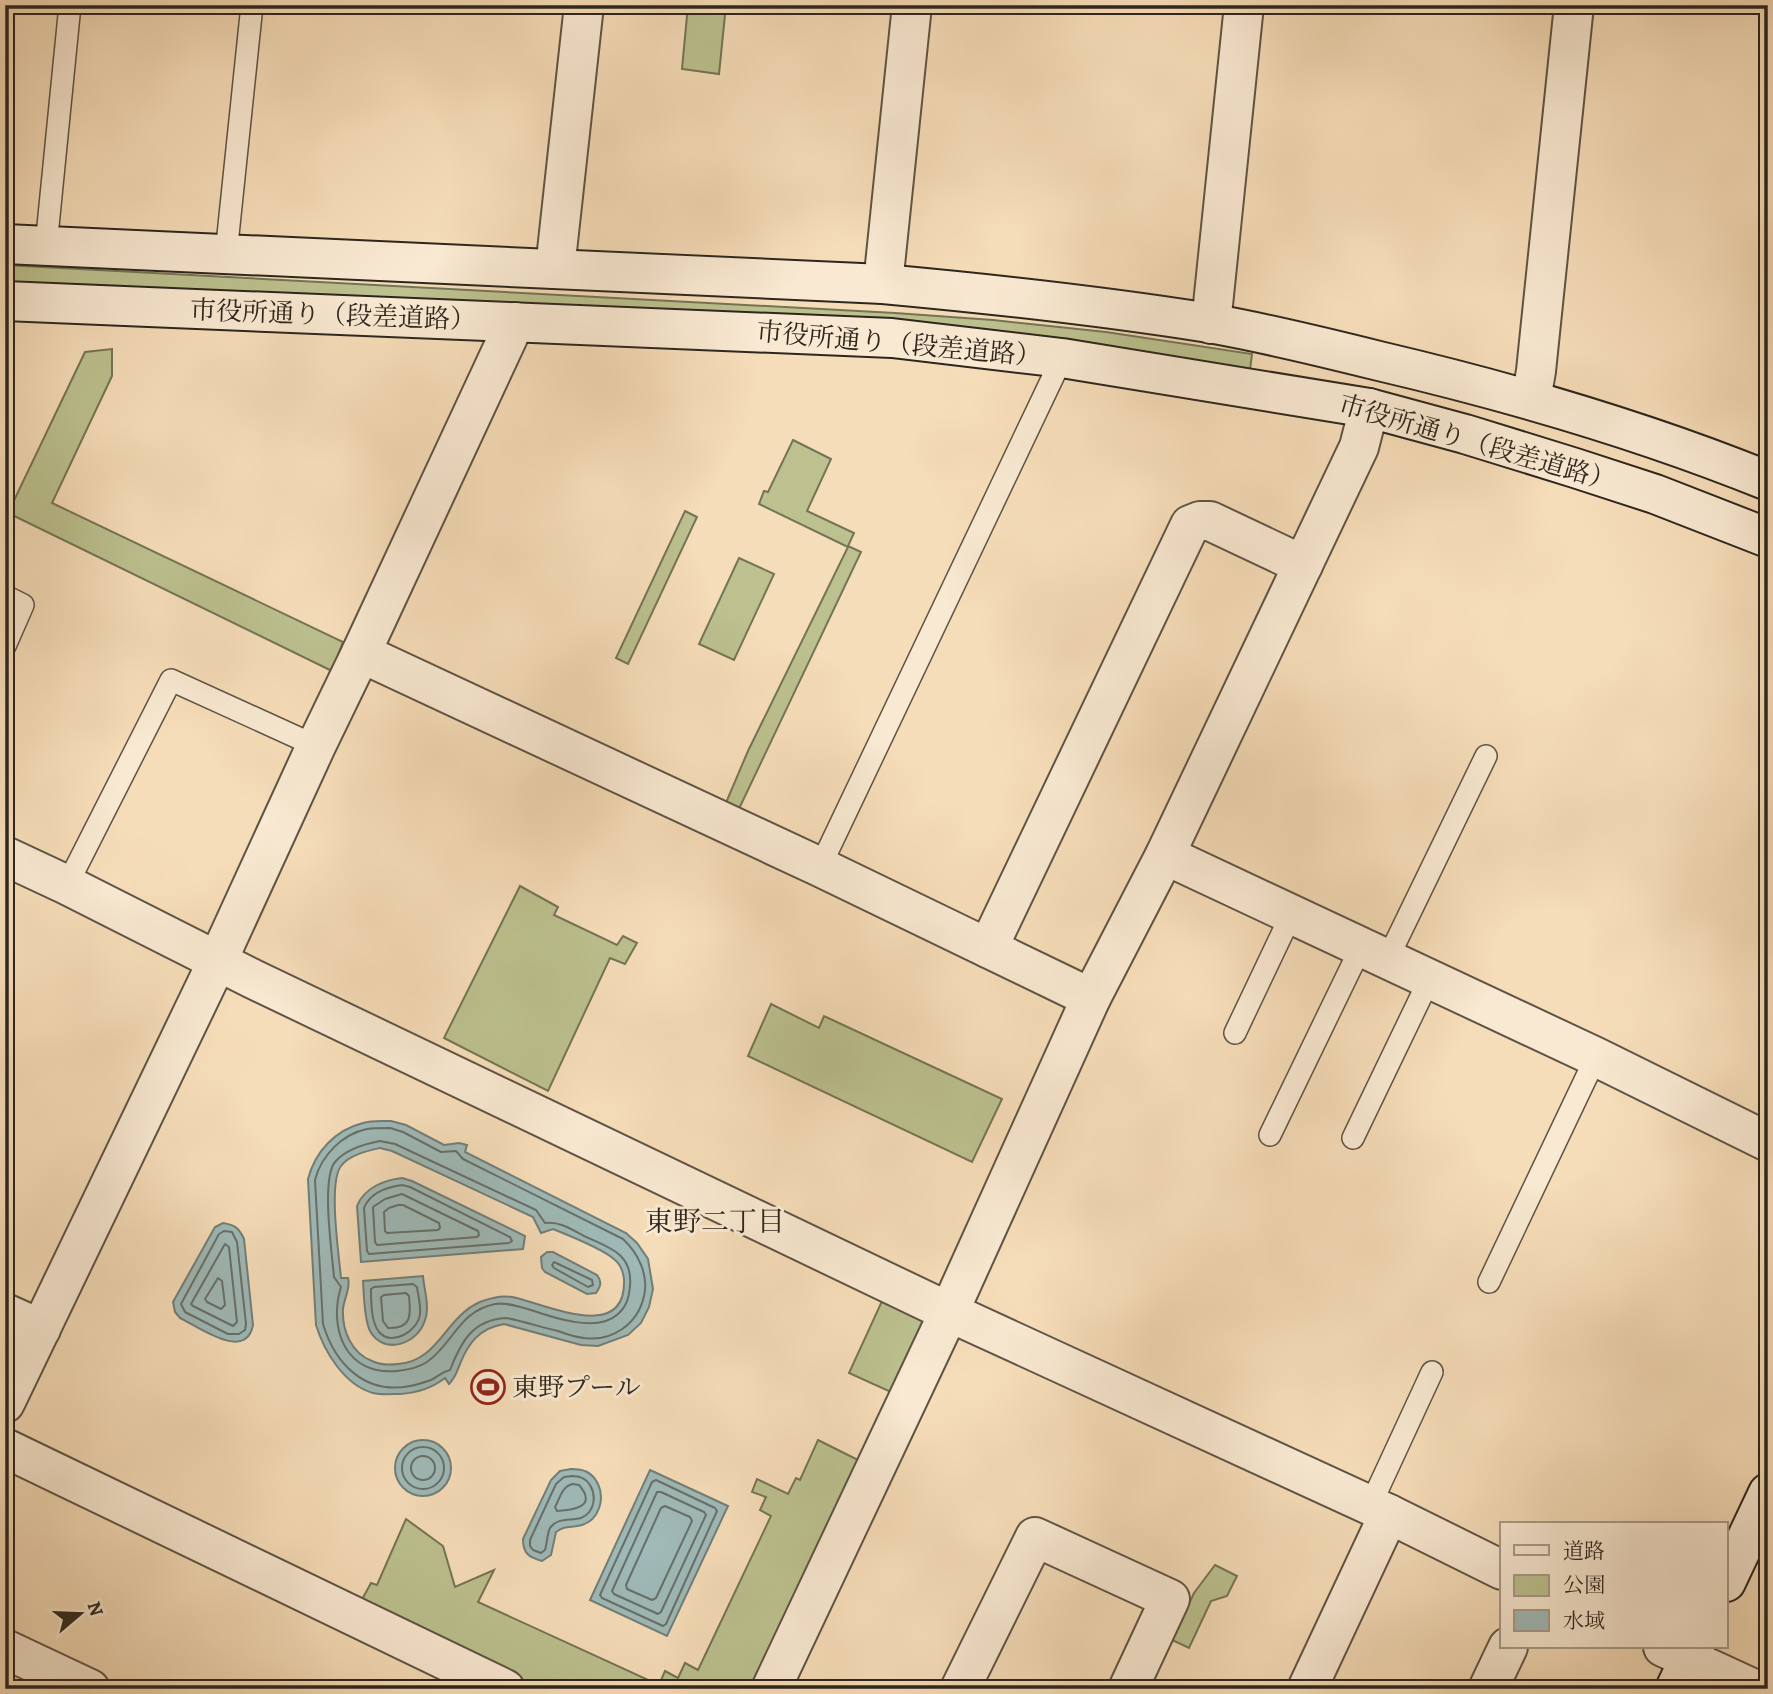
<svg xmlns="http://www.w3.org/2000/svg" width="1773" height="1694" font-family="Alegreya,'Noto Serif JP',serif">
<rect width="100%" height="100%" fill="#f6ddb9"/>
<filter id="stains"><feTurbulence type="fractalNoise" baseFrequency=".00286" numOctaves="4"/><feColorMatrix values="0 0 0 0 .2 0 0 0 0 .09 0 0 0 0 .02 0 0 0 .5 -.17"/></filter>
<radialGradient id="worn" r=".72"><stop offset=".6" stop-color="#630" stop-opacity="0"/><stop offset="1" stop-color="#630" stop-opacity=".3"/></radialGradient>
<g fill="#bcc18f" stroke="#747456" stroke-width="2">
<path d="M688,5H726L719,74L682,69Z"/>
<path d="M5,265L895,313L993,320L1106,332L1252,354L1250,370L5,284Z"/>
<path d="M112,349V376L52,503L343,642L332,671L8,513L85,352Z"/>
<path d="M793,440L831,459L807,511L854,533L848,546L861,552L738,811L725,805L748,751L848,547L759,504L764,491L768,492Z"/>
<path d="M685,511L697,517L628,664L616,658Z"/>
<path d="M739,558L774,574L734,660L699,644Z"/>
<path d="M520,886L558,907L554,915L617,945L623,936L637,943L625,964L610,958L548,1091L444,1038Z"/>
<path d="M771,1004L819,1028L824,1016L1002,1099L972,1162L748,1056Z"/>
<path d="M882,1301L925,1322L893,1393L849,1373Z"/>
<path d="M818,1440L862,1462L751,1689H541L360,1603L371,1583L377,1585L406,1519L443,1546L455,1587L494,1570L478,1602L659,1685L665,1671L678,1678L685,1663L698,1670L771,1516L760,1510L766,1497L752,1492L757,1479L788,1494L796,1478L800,1480Z"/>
<path d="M1215,1565L1237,1576L1227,1596L1211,1601L1189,1648L1172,1640L1194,1593Z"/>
</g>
<g fill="#9fbab8" stroke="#717f7a" stroke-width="2" fill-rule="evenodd">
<path d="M391,1121L406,1125L444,1145L459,1143L467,1145L465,1152L626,1233L637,1243L648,1259L653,1289L649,1307L641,1323L628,1335L598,1346L581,1345L504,1324C480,1328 468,1343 460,1364C456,1373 456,1377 449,1384L445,1378C432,1388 417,1393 400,1394C392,1394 381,1395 373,1393C344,1385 324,1351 316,1325L308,1179C315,1152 335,1130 363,1123C372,1120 382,1121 391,1121ZM380,1148L392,1151L533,1217L541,1233L553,1229C568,1235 605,1250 615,1260C621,1265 623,1271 624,1279C627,1345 544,1303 512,1297C501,1295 490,1298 480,1302C445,1317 439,1361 398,1364C389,1365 380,1365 372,1361C351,1353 342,1330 343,1309C344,1298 351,1288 348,1278H341C339,1255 328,1183 341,1166C349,1155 367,1151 380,1148Z"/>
<path d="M402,1178L412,1181L525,1236L523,1249L361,1262L357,1206C364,1188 384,1180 402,1178Z"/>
<path d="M223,1223C235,1225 239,1228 244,1239L253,1325C246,1362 199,1327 180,1318L175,1312L173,1302L215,1227Z"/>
<path d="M547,1252H553L597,1275C602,1282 601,1286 596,1293L587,1294L545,1272L542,1268L541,1257Z"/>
<path d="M423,1276C424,1289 430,1307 425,1320C418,1344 384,1356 370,1331C364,1319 364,1295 363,1281Z"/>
<circle cx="423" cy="1468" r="28"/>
<path d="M571,1469C584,1469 592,1472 598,1484C605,1499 599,1520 582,1525C570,1528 566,1525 556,1532L551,1555L542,1561C528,1557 523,1553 523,1539L551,1480L560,1471Z"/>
<path d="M650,1470L728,1506L667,1636L590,1600Z"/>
</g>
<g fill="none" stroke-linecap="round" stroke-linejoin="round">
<g stroke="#66706a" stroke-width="2">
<path d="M390,1128L403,1132L441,1152L456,1151L463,1159L623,1239C638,1253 649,1275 644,1296C638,1324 612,1342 584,1338C575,1337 566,1334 558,1331C540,1327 523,1321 506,1318C472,1320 461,1342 450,1370C441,1372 439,1376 431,1380C425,1382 417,1385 410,1386C365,1395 335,1364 323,1324L315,1180C321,1156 342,1134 367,1129C374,1128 383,1128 390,1128Z"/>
<path d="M380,1141L395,1144L536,1210L545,1223C559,1221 571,1229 584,1236C608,1247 633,1253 630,1286C629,1297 627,1306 618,1314C598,1333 554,1318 531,1310C519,1307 507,1302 495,1304C459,1311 453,1344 427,1362C418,1368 407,1370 397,1371C346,1376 328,1329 341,1287L334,1277C332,1253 321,1179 335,1162C346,1149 364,1144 380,1141Z"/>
<path d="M402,1185L410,1187L510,1237L512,1241L509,1243L369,1254L367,1251L364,1208C370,1193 387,1187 402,1185Z"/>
<path d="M402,1194L478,1231L479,1235L477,1237L377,1245L375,1242L373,1207L385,1199Z"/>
<path d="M398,1205H403L439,1223L440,1228L438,1230L387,1233L385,1231L384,1212L389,1208Z"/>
<path d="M224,1231L232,1232L237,1242L246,1324L245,1330L239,1334H228L185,1312L181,1304L219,1234Z"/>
<path d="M225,1244L229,1247L237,1322L233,1326L193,1306L191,1304Z"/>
<path d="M554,1262L592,1280L593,1285L588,1287L554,1268L552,1265Z"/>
<path d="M218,1278L222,1281L225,1305L221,1309L207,1302L205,1299Z"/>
<path d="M413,1284L417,1287C418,1295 421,1305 420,1314C418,1331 392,1347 379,1332C371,1322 371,1301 371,1289L374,1287Z"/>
<path d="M406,1293L409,1296C411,1315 412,1329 388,1328L383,1321L381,1297L384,1295Z"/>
<circle cx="423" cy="1468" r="21"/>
<circle cx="423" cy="1468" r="12"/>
<path d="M572,1476C580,1476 586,1478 590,1485C597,1497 594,1513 581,1518C570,1521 558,1517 550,1528C547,1534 547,1544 545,1550L541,1553L533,1550L530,1546V1540L556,1484L564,1477Z"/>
<path d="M656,1480L715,1508L717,1511L666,1624L663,1626L602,1598L600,1595L652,1482Z"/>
<path d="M573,1484L579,1485C598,1507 573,1510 557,1511L555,1507C560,1498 562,1486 573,1484Z"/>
<path d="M657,1492H661L704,1512L706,1515L661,1612L658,1614L614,1594L612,1591Z"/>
<path d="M665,1506L690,1517L692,1521L656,1598L652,1600L627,1589L626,1585L661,1508Z"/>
</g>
<g stroke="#5f5444" stroke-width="24">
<g id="lane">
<path d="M46,246L70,5"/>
<path d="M226,254L252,5"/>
<path d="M5,596L23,605L5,646"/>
<path d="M820,867L1062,358"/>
<path d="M67,885L171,680L316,746"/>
<path d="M1387,960L1486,756"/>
<path d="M1235,1033L1291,915"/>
<path d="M1270,1135L1361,947"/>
<path d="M1353,1138L1429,980"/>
<path d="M1489,1282L1596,1057"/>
<path d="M1370,1506L1432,1372"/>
</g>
</g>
<g stroke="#5f5444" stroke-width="42">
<g id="street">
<path d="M555,269L584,5"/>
<path d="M883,284L912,5"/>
<path d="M1211,324L1244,5"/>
<path d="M1531,400L1536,371L1574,5"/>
<path d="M361,653L820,867L1091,998"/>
<path d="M1165,855L1596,1057L1768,1142"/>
<path d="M5,856L67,885L253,979L949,1312L1389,1514L1502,1570"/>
<path d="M988,948L1190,525L1200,521H1210L1303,565"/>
<path d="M5,1313L41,1329"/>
<path d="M5,1403L217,962L316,746L361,653L515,322"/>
<path d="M5,1448L505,1689"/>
<path d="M1663,1647L1754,1689"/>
<path d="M5,1649L90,1689"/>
<path d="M771,1689L949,1312L1091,998L1165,855L1359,447L1369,408"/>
<path d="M960,1689L1035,1537L1170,1599L1128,1689"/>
<path d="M1307,1689L1389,1514"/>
<path d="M1488,1689L1508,1647"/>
</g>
</g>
<g stroke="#2d261d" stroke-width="42">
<g id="secondary">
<path d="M5,244L883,284C992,294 1101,306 1209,323C1266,333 1323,347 1379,361C1511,392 1642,430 1768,481"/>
<path d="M5,301L892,338L1062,358L1369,408L1465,434L1575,468L1655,494L1768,538"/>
<path d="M1726,1582L1768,1493"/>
<path d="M1675,1689L1695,1647"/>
</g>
</g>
<use href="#lane" stroke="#f9e9d2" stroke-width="21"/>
<use href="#street" stroke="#f9e9d2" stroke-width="38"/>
<use href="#secondary" stroke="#f9e9d2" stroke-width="38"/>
</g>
<defs>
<g id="stadium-ring" transform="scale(1.75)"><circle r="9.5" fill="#f9e9d2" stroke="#8f2418" stroke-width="1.5"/><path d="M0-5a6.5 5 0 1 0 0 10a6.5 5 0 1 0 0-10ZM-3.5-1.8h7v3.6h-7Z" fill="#8f2418"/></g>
</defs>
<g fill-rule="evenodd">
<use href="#stadium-ring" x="488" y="1387"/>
</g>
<g text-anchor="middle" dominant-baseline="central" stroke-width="6" stroke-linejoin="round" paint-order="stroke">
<g font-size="26" fill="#2d261d" stroke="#f9e9d2">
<text transform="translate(333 315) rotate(2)">市役所通り（段差道路）</text>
<text transform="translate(899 344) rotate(5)">市役所通り（段差道路）</text>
<text transform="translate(1477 443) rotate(16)">市役所通り（段差道路）</text>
</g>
<g font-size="26" fill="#2d261d" stroke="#f9e9d2" text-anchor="start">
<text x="512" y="1387">東野プール</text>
</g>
<g font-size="28" fill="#2d261d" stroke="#f9e9d2">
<text x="715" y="1222">東野二丁目</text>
</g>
</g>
<rect width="1773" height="1694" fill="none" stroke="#f6ddb9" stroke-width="28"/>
<rect x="7" y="7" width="1759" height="1680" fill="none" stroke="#2d261d" stroke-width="3.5"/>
<rect x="14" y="14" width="1745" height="1666" fill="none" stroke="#2d261d" stroke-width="2"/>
<rect x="1500" y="1522" width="228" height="126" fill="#f9e9d2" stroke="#a79b8a" stroke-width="2"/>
<rect x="1514" y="1545" width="35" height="10" fill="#f9e9d2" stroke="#a79b8a" stroke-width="2"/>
<text x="1563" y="1558" font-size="21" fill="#2d261d">道路</text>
<rect x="1514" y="1575" width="35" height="21" fill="#bcc18f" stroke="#a79b8a" stroke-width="2"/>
<text x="1563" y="1592" font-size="21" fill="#2d261d">公園</text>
<rect x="1514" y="1610" width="35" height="21" fill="#9fbab8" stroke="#a79b8a" stroke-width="2"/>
<text x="1563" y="1628" font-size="21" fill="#2d261d">水域</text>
<g transform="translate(80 1614) rotate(71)" stroke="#f9e9d2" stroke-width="5" paint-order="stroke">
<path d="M0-5L12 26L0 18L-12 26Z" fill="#2d261d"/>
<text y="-10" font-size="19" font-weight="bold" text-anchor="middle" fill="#2d261d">N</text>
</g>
<rect width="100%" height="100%" filter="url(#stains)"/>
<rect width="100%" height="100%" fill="url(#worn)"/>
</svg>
